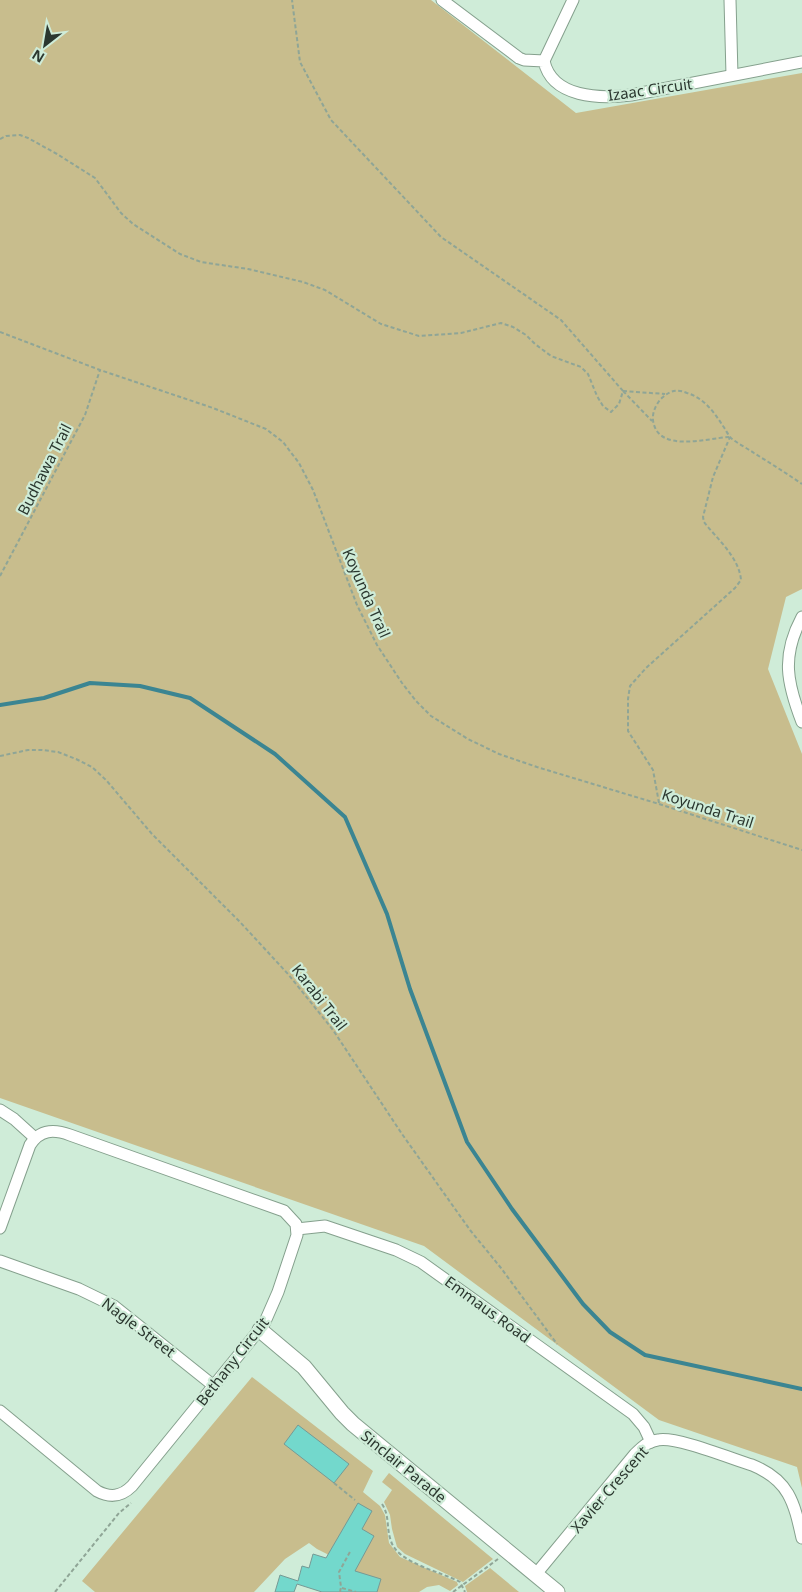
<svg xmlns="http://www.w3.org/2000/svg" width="802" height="1592" font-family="'Noto Sans',sans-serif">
<rect width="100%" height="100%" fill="#cfecd8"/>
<g fill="#c8bd8d">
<path d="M0,0H431L576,113L802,73V589L786,597L768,669L802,754V1488L797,1467L659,1420L424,1246L0,1098Z"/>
<path d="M252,1377L373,1471L363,1492L380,1506L385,1515L389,1543L400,1557L457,1582L458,1585L450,1591L439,1585L427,1587L419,1592H372L327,1554L317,1549L309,1543L285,1559L254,1592H95L82,1581Z"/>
<path d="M389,1473L493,1559L463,1582L405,1554L397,1547L392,1529L390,1515L384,1502L392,1490L382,1482Z"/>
<path d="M490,1568L519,1592H467L465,1586Z"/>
</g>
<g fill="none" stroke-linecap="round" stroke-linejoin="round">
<path stroke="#3b8592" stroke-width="4" d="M0,705L44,698L90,683L140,686L190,698L275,754L345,817L387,914L410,989L467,1142L512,1209L583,1304L610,1332L645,1355L802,1389"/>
</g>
<g fill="#73d8cc" stroke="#769a95">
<path d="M298,1425L349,1464L334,1483L284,1444Z"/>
<path d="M358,1503L372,1511L362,1529L374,1536L355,1571L381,1579L377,1592H322L297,1584L294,1592H275L280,1575L298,1581L302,1566L309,1568L313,1554L326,1558Z"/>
</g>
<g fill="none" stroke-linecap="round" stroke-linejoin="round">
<g stroke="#85a08d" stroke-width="13">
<g id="minor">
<path d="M442,0L519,58L524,60L544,61C552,98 600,99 631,95L802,62"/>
<path d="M730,0L732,75"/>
<path d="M544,61L573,0"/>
<path d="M802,617C781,656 787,683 802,722"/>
<path d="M0,1110L14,1119L35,1138"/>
<path d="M0,1228L30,1145C40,1129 54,1129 70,1135L284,1211L296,1224L297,1235L278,1292L264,1324L132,1486C121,1497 110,1498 97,1491L0,1411"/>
<path d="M297,1229L325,1226L396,1250L421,1262L633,1414L644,1427L651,1442"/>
<path d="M0,1261L79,1289L114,1306L214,1386"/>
<path d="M536,1574L635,1454C642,1447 648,1441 658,1440C676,1436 732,1459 752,1465C789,1480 794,1502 802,1538"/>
</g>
</g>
<g stroke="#85a08d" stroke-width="17">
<path id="tertiary" d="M260,1330L304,1367L342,1413L353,1424L557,1592"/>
</g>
<g stroke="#8fa596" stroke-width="2" stroke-dasharray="4 2.5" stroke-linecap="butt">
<path d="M0,139L6,136L20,135L28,138L57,154L95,178L121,213L133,224L180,254L201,262L248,269L303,282L325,290L381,324L419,336L461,333L501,323L513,327L526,335L535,344L551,356L581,367L588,374L597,396L603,406L611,412L619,404L623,391L561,320L441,237L331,120L300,62L292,0"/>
<path d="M0,332L100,370L213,408L266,429L283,442L299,463L313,490L357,605L377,645L402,683L416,701L431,716L468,739L499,754L537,767L659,804L802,850"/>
<path d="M623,391L652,421"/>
<path d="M623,391L665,394"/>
<path d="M729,437C708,438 657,454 653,420C652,412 657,402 663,397C671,390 678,389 687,393C704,398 714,412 723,426C726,430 728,435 731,438C738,444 747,448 754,453C770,463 786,473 802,484"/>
<path d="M0,576L85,415L100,370"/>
<path d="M0,756L28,750H42L58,752L76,759L92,767L106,780L152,834L240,922L288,974L333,1030L402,1134L470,1230L501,1268L557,1344"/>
<path d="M659,803L653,770L628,731V699L630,686L646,668L735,588L741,580C739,557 717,539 704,522L703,517L713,477L730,437"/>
<path d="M334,1483L355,1500"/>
<path d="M382,1504C390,1516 386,1528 391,1541C397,1563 442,1572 460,1582L465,1592"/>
<path d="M342,1588L356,1592"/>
<path d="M55,1592L119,1513L131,1503"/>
<path d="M340,1592L341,1587L339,1572L351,1550"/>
<path d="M453,1592L498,1559"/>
</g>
<use href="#minor" stroke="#fff" stroke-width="11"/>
<use href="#tertiary" stroke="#fff" stroke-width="15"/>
</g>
<g text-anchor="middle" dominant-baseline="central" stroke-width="4.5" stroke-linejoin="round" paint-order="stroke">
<g font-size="15" fill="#2b372f" stroke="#cfecd8">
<text transform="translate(650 89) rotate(-8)">Izaac Circuit</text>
<text transform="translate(44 469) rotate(-63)">Budhawa Trail</text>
<text transform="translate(367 593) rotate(66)">Koyunda Trail</text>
<text transform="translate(708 808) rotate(18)">Koyunda Trail</text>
<text transform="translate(320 997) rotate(52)">Karabi Trail</text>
<text transform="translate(488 1309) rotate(36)">Emmaus Road</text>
<text transform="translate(139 1327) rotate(37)">Nagle Street</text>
<text transform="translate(232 1361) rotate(-52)">Bethany Circuit</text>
<text transform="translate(404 1466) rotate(39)">Sinclair Parade</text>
<text transform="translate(609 1489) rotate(-49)">Xavier Crescent</text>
</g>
</g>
<g transform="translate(45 45) rotate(211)" stroke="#cfecd8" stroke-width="4" paint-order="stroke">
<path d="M0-4L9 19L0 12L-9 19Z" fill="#2b372f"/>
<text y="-8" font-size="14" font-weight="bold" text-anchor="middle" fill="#2b372f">N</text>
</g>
</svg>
